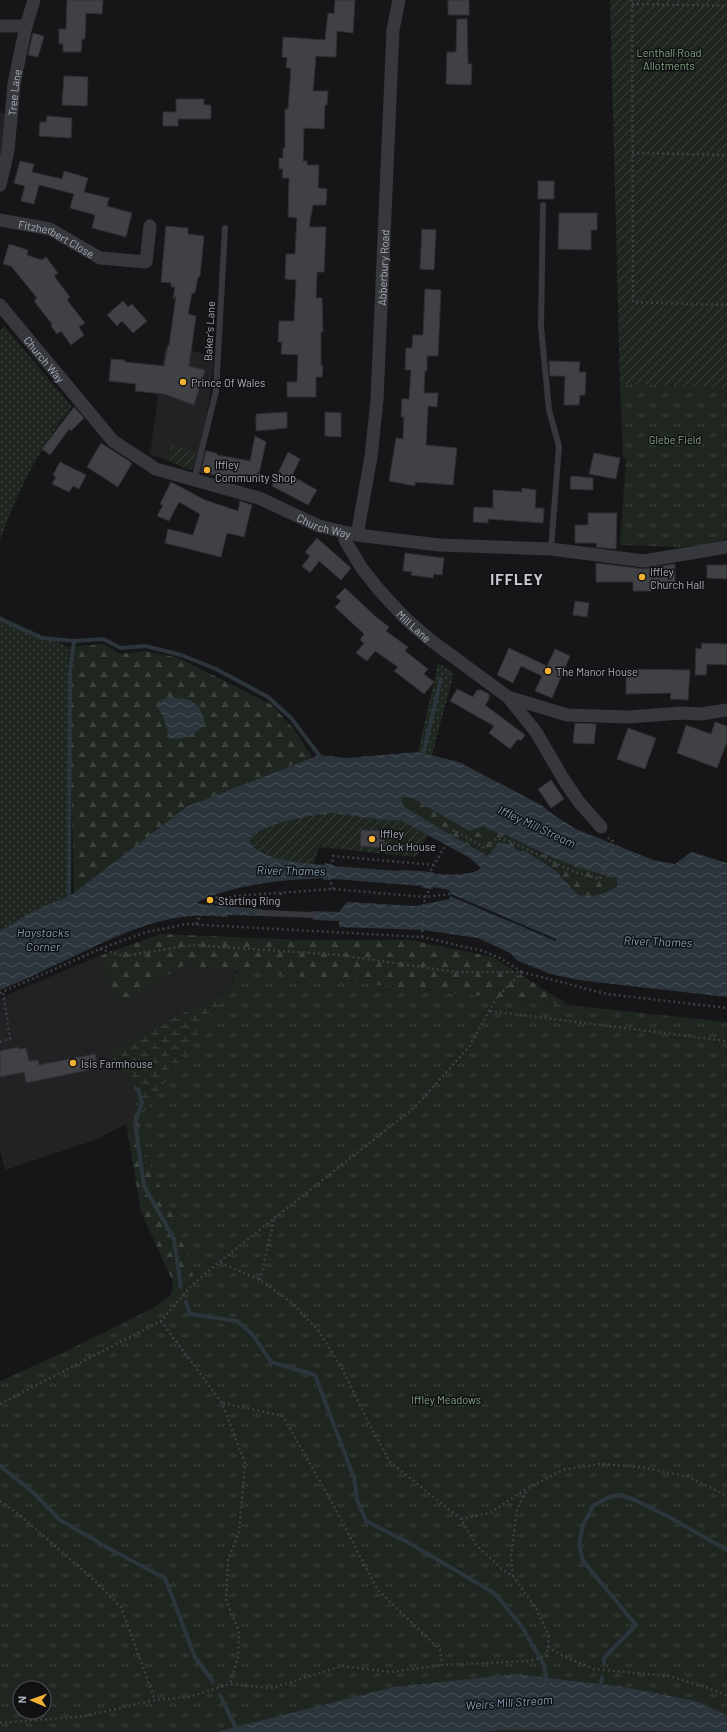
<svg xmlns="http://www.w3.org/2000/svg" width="727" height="1732" font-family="Barlow,sans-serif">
<defs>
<pattern id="grass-dots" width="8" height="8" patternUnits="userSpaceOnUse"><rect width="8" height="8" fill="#1e261f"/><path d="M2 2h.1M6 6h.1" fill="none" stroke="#3c433d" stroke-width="1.8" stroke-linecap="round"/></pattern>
<pattern id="forest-firs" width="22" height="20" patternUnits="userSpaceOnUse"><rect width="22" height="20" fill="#1e261f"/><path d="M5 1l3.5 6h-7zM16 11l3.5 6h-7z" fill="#3c433d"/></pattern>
<pattern id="wetland-marsh" width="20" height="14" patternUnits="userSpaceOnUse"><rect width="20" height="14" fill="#1e261f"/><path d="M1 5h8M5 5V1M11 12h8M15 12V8" fill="none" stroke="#3c433d"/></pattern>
<pattern id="park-tufts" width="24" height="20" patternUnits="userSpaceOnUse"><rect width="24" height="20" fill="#1e261f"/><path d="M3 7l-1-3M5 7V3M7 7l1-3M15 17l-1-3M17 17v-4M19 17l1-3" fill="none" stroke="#3c433d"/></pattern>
<pattern id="garden-furrows" width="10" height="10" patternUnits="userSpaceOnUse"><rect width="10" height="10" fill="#1e261f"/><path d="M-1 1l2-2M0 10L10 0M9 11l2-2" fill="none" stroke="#3c433d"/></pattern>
<pattern id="water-waves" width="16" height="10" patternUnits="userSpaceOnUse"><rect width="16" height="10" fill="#2c353c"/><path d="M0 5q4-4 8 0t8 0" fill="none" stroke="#485056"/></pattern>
</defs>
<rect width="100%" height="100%" fill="#161618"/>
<g fill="#222225">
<path d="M0,113H6L0,175Z"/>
<path d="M165,347L215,355L208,409L199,449L217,453L213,476L201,473L150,454Z"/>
<path d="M99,956L119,1005L184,965L237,970L226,994L180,1014L110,1053L116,1065L131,1082L137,1096L133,1120L95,1140L5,1170L0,1150V998Z"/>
</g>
<g fill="url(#grass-dots)">
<path d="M4,326L72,407C39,447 18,491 0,540V331Z"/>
<path d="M0,616L68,647L71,895L31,912L0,931Z"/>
<path d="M438,663L454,673L432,755L418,752Z"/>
<path d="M503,1730L611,1731L613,1732H480Z"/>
</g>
<g fill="url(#forest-firs)">
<path d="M104,644L120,654L146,651L179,658L272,705L294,729L312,757L188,806L74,893L68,647Z"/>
<path d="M403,797L411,798L469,831L483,826L501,835H507L540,853L618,878L617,886C602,895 596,897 578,895L555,870L524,850L519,851L508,844L488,856L449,834L402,806L401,803Z"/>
<path d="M161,934L304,940H410L493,957L568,1005L184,965L119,1005L99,956Z"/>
<path d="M140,1118L147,1157L182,1236L194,1275L171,1295L173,1282L141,1212L126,1123Z"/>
</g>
<path fill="url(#wetland-marsh)" d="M226,994L156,1096L184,1196L194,1275L182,1236L147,1157L140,1119L133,1120L137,1096L131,1082L116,1065L109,1053L180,1014Z"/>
<g fill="url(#park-tufts)" fill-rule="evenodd">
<path d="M620,384L727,388V538L715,544L677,547L620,545L626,458L623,457Z"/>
<path d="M238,970L727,1022V1715L696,1701L625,1687L516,1674L216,1732H0V1381L62,1353L153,1308L171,1295L193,1275L182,1236L147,1157L140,1118L226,994ZM20,1688H44V1712H20Z"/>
</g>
<g fill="url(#garden-furrows)" fill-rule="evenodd">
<path d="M610,0H727V388L620,384Z"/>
<path d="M172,445L196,453L191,470L166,460Z"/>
<path d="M333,813L389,821L400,820L428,835L416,857L319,847L314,864C297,862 255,858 249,839C265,822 310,816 333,813ZM361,830L385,831L384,848L360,846Z"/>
</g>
<g fill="url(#water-waves)" fill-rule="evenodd">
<path d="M169,697C190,699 200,700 205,723C196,735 183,741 169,738L164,718L158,708L161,700Z"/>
<path d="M418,752L459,762L541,805L555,816L576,829L653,860L675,864L692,852L727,863V997L578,980L551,974L518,961L510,953L478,938L423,930L339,927V921L313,920V911L339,912L347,902L415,906L449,899L451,894L449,890L433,887V889L423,888L422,886L334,879L324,880L322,878C282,880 233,884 196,903L208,905L262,909V916L228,915V917C212,916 197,915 182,917C139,923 100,944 62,962C41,972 21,981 0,990V931L31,912L71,895L188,806L319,755L346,758ZM403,797L412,798L469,831L483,826L501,835H507C545,856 575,868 617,878V886C602,895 596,897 578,895L555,870L524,850L519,851L508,844L498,843L488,856L449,834L403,806L401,803ZM333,813L389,821L400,820L470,858L481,868C470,877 448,874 434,874L433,872C427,872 401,869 398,871L334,866L325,863L324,865C305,863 255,860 249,839C265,822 310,816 333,813Z"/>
<path d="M516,1674L625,1687L696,1701L727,1715V1732L503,1730L480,1732H216L394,1687Z"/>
</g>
<path fill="#161618" d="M451,894L556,939V941L450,896Z"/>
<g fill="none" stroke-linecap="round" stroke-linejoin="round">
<g stroke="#2c353c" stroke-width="4">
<path d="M0,619L42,638L74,641L70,671L69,901"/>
<path d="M74,641L103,639L121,648L145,646L181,655L216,669L268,697L291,718L322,759"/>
<path d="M422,759L441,679"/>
<path d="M138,1089L142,1103L135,1123L144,1186L174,1239L181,1287"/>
<path d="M186,1302L190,1314L237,1321L253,1335L271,1362L315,1375L354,1478L357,1500L366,1521L411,1544L494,1593L521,1625L544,1665L547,1683"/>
<path d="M0,1466L33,1492L60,1520L117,1553L165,1578L195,1657L213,1682"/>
<path d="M604,1663V1658L636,1625L583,1561L579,1544L583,1525L593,1506L609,1497L620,1495L635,1500L669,1517L727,1550"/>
<path d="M600,1689L602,1677"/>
<path d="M220,1695L238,1732"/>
</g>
</g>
<g fill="#404145" stroke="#303034">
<path d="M67,0H103L102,14L86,13L85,39H82L81,52H63V44H59V29H66Z"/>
<path d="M335,0H355L353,33L337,31L336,57L316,56L313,91H328L327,105H325L324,129L304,128L303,161H307V165H319L318,188L327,189L326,205H313L309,227H326L324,272H317L316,298H322L323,332H321V366H323L322,377H316V397H287V382H297L298,355L281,354L282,342H278L279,321H294L296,280L285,279L286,254H295L297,218L288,217L289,178H282L283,169H279V158H283V148H285V109H288L291,68H286L287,58L282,57L283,37L325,40L328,13L334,14Z"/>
<rect x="448" y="0" width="21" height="15"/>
<path d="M457,19H467L468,64H472L471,85L446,84L447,52H456Z"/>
<path d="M33,33L44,36L38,57L28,55Z"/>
<path d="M64,76L88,77L87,106L62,105Z"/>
<path d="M176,99H204V105H211V119H178V126H163V112H176Z"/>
<path d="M47,116L72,118L71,138L39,136L40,122H46Z"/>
<path d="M20,161L34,164L32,172L62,179L64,171L88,178L84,192L109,198L107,206L132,213L126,237L92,228L95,215L70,208L74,194L39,185L34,204L21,201L25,186L14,183Z"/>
<rect x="538" y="181" width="16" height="18"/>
<path d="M559,213H597V230H591V250L558,249Z"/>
<path d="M166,226L188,228V234L204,236L200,277H198L195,293H192L188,314L196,316L189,366L205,370L194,405L164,394L135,391L136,384L109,381L111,359L125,360V362L164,366L168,345L169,346L176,296L173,299L175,287H171V283L161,282Z"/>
<path d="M422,229L436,230L434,270L420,269Z"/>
<path d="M9,244L28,250L27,255L42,260L46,257L58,273L54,276L70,297L67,300L85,323L79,327L84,335L71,345L61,331L57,334L51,326L52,324L34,301L37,298L11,266L3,264Z"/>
<path d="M425,289L441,290L438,356H427V371H425L424,393H438L437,407L428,406L426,445L457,448L453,485L415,482V486L389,481L396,438L403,439L404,417H401L402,399H409L411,370H405L406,348H412L413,335H423Z"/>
<path d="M123,301L128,307L132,304L147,321L133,333L122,321L117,326L107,315Z"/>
<path d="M549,361L580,362L579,372H586L585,395H580L579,405H564L565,376H550Z"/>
<path d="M74,407L84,418L71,431L69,429L50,455L42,449Z"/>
<path d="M287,412V428L256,431V414Z"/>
<path d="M325,412L341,413V437L325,436Z"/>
<path d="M255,436L266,442L257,483L201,472L206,451L217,453V455L250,461Z"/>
<path d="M101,443L132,463L118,487L87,467Z"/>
<path d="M288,452L300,459L292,476L317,490L308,505L272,486Z"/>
<path d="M594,453L620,458L616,479L589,474Z"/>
<path d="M60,462L86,475L79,489L73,486L69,492L52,484L56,477L53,475Z"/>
<path d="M571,476L593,478V490L570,489Z"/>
<path d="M171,482L205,500L238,511L240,501L252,505L244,537L227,533L221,557L165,543L168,529L193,535L200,514L179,502L169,521L157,516L163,505L160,504Z"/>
<path d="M522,488L536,490L535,508H544L543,523L488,519V523L473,522L474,507L493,508V490L522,492Z"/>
<path d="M588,513H617L616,549L596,547L597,543H575V525H588Z"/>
<path d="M317,538L351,568L341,580L319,561L310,573L302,566L310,556L305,552Z"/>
<path d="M405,553L444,558L442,575L434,574L433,578L411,575L412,572L403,571Z"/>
<path d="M596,563L643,569L675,564V586L651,587V591H633V582H596Z"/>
<path d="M707,565H727V579L707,578Z"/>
<path d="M345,588L375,616L389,627L386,631L408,647L405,651L428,669L424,674L434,682L424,694L394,671L398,667L375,651L367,661L356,653L364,643L360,640L364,634L335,607L341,601L336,597Z"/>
<path d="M575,601L589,603L587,617L573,615Z"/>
<path d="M702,643L727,644V665L707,664L706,675H695L696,648L701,649Z"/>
<path d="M509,648L547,666L555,649L570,656L552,698L535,691L542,676L521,666L513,683L497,675Z"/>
<path d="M626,669L690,670L688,700L670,699L671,693L626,694Z"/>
<path d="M457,689L473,697L477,690H481L489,694V699L485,705L525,735L521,741L518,739L510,749L489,733L494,726L450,701Z"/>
<path d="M715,722L727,726V742L717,768L677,753L686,725L711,734Z"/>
<path d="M575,723L596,724L594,744L573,743Z"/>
<path d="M628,728L656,738L645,769L617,759Z"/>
<path d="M551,780L564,799L551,808L538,789Z"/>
<path d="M361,830L385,831L384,848L360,846Z"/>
<path d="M18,1047L19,1049L26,1048L29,1061L38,1060L39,1065L95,1054L98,1068L26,1083L24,1072L0,1077V1051Z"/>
</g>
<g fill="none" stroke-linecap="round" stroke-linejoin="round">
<g stroke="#3d3f44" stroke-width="2.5" stroke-dasharray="2 3" stroke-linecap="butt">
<path d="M632,0L633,302L727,305"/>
<path d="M632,4L727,6"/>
<path d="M632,153L727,155"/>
<path d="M333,889L327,871L332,864L333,856L434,865"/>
<path d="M206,900L220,896L222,900"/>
<path d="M279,905L281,892"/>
<path d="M196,924L200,916L208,905L234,896L333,889L425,897L451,894"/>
<path d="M422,937L425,897L430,889L426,879L454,830L485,848L497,838L510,841L574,872L600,879L614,842L608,838"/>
<path d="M100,949L124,956L192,945L340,955L455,972H522L607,994L727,1008"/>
<path d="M0,993L100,949L143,933L186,924L422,937L483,951L500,958L522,972"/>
<path d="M490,1011L727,1041"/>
<path d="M0,1042L10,1039L3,992"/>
<path d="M260,1280L275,1216"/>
<path d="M161,1321L222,1403L245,1463L239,1533L228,1559L226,1600L239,1631L238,1657L230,1684"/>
<path d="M223,1403L283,1416L335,1508L377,1589L440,1650L442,1665"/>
<path d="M0,1404L161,1321L192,1285L219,1262L415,1107L469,1047L497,997L522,972"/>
<path d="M0,1501L17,1513L93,1579L121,1607L155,1700"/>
<path d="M461,1519L490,1513L524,1490L563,1470L600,1464L641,1467L689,1477L727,1496"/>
<path d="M513,1576L511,1556L517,1509L527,1490"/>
<path d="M548,1647L563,1656L594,1669L669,1676L717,1691L727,1696"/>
<path d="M0,1723L85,1716L155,1700L188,1697L230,1684L272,1688L342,1666L391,1672L442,1665L530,1661L547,1656L549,1636L537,1610L513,1576L503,1570L476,1545L461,1519L390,1462L368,1422L344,1372L318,1330L292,1303L260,1280L219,1262"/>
</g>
<g stroke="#37383d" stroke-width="6">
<path d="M543,205L541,327L549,410L559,446L551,549"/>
<path d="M194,481L216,391L225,228"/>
<path d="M262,913L313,915"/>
</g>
<g stroke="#37383d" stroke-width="13">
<path d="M0,26H26"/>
<path id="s1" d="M0,185L8,151L14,84L26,26L34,0"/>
<path id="s2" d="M0,220L50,229L100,258L146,262L150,226"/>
<path id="s3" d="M0,305L113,441L156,469L259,498L319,526L357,535L439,545L551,549L644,561L727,547"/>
<path id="s4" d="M346,533L345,540L361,567L379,590L405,618L429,639L508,697L567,715L629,717L681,713L701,714L727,710"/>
<path id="s5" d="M357,535L371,457L377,400L393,30L399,0"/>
<path d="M508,697L536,732L564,780L579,802L601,827"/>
</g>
</g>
<g fill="#f2b134" stroke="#111113" stroke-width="1.5">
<circle cx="183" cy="382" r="4"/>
<circle cx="207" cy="470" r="4"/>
<circle cx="642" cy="577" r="4"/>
<circle cx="548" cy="671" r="4"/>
<circle cx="372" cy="839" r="4"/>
<circle cx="210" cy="900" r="4"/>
<circle cx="73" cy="1063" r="4"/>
</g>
<g text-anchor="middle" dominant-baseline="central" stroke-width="3" stroke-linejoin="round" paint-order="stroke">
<g font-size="11" fill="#7fa381" stroke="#111113">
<text x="669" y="52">Lenthall Road<tspan x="669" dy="13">Allotments</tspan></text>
<text x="675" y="439">Glebe Field</text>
<text x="446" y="1399">Iffley Meadows</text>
</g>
<g font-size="11" fill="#a8adb8" stroke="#111113">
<text stroke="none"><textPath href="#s1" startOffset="94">Tree Lane</textPath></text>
<text stroke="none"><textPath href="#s2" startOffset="60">Fitzherbert Close</textPath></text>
<text stroke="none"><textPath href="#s5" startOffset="269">Abberbury Road</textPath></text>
<text transform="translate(209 331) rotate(-87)">Baker's Lane</text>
<text stroke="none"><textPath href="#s3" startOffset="70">Church Way</textPath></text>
<text stroke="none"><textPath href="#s3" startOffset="406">Church Way</textPath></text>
<text stroke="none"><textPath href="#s4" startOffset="118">Mill Lane</textPath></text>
</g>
<g font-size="11" fill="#a8adb8" stroke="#111113" text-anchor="start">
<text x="191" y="382">Prince Of Wales</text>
<text x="215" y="464">Iffley<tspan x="215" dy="13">Community Shop</tspan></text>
<text x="650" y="571">Iffley<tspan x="650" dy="13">Church Hall</tspan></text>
<text x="556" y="671">The Manor House</text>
<text x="380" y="833">Iffley<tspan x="380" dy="13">Lock House</tspan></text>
<text x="218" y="900">Starting Ring</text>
<text x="81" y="1063">Isis Farmhouse</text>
</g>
<g font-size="12" font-style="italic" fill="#7f9bb3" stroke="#111113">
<text transform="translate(537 826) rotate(25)">Iffley Mill Stream</text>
<text transform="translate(291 870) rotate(1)">River Thames</text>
<text x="43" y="932">Haystacks<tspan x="43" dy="14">Corner</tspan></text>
<text transform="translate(658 941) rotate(2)">River Thames</text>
<text transform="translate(509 1702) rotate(-4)">Weirs Mill Stream</text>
</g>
<g font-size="15" font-weight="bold" letter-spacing="1" fill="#c9ccd4" stroke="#111113">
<text x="517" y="579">IFFLEY</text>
</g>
</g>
<g transform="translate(32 1700) rotate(272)"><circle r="19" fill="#111113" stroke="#4d4f55"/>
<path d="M0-3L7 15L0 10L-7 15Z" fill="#f2b134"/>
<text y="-6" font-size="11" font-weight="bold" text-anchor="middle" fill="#a8adb8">N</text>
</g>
</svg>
